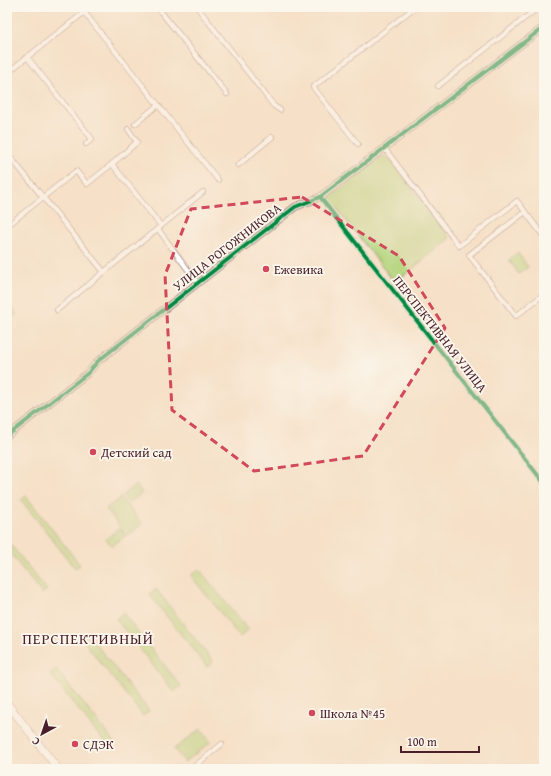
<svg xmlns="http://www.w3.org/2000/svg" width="551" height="776" font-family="'Gentium Book Plus',serif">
<rect width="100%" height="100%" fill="#fbf7ec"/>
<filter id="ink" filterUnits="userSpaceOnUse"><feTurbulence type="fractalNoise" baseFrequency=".025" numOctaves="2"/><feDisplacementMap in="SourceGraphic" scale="8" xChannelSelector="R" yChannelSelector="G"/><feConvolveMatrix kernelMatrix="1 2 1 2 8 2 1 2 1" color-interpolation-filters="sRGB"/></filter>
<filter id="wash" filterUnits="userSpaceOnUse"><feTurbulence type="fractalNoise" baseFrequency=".012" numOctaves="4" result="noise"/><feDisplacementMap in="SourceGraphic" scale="16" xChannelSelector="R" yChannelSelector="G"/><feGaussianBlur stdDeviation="0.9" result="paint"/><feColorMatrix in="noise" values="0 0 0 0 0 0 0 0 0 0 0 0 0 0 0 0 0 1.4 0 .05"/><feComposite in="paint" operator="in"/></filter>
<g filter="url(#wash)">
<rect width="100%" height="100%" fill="#f6e0c7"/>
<g fill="#b3d47c" stroke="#7e7a54">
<path d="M385,156L388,158L392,162L450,238L395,283L330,200V197L381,157Z"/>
<path d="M518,253L528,267L519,274L509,260Z"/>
<path d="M8,302L17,314L10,319L7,315Z"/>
<path d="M136,485L142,493L129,503L123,495Z"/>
<path d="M26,496L80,565L75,568L21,500Z"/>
<path d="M121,497L142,524L127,536L106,509Z"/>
<path d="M119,528L125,536L112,546L106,539Z"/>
<path d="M7,540L47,590L42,594L7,549Z"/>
<path d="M199,569L248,630L240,637L191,576Z"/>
<path d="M156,589L213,662L207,667L149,594Z"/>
<path d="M123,613L181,686L174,692L116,619Z"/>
<path d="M91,638L149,711L143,716L85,643Z"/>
<path d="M56,669L114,742L108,747L50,674Z"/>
<path d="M201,729L211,742L185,762L174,749Z"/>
</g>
</g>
<g filter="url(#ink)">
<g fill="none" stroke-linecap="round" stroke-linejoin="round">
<g stroke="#a08079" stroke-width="6">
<g id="minor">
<path d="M160,7L161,12L227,94"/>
<path d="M197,7L274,106L280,110"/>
<path d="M543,7L544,8"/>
<path d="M84,12L218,180"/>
<path d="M27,57L92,139L86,144"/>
<path d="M7,73L91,7"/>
<path d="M438,86L539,7"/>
<path d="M135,124L158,105"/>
<path d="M128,129L137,142L112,164L161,226"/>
<path d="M358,144L313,87L415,7"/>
<path d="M385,149L459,246L517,201L544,237"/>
<path d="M7,153L104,272"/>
<path d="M238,165L272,137"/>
<path d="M320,197L544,483"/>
<path d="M525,212L469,255L516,316L544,294"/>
<path d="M7,226L76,171L87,184L112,164"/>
<path d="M158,229L197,282"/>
<path d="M57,310L203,192"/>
<path d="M191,769L222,744"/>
</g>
</g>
<g stroke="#a08079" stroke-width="8">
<path id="tertiary" d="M7,436L88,373L98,361L295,207L320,197L544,27"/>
</g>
<g stroke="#a08079" stroke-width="8">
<path id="secondary" d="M7,703L58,769"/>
</g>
<use href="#minor" stroke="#fff" stroke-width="4.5"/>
<use href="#tertiary" stroke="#fff" stroke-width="6"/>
<use href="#secondary" stroke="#fff" stroke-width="7"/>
<g stroke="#fbf7ec" stroke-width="6">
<g id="cycleway">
<path d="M320,197L544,483"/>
<path d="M7,436L88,373L98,361L295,207L320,197L544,27"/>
</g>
</g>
<use href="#cycleway" stroke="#00873e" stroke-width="4"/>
</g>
</g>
<path d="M0 0H551V776H0ZM302,197L399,256L445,328L363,456L254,471L172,410L165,275L191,209Z" fill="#f6e0c7" fill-opacity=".55" fill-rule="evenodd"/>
<path fill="none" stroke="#d1495b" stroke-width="3" stroke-dasharray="8 5" stroke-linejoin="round" d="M302,197L399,256L445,328L363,456L254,471L172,410L165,275L191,209Z"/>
<g fill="#d1495b" stroke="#fbf7ec" stroke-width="1.5">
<circle cx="266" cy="269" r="4"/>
<circle cx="93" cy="452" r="4"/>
<circle cx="312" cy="713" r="4"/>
<circle cx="75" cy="744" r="4"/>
</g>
<g text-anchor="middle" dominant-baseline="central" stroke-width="3.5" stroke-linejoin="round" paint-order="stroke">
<g font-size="13" fill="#4a1f2b" stroke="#fbf7ec">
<text transform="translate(227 247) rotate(-38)">УЛИЦА РОГОЖНИКОВА</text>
<text transform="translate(440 334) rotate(52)">ПЕРСПЕКТИВНАЯ УЛИЦА</text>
</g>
<g font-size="13" fill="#4a1f2b" stroke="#fbf7ec" text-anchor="start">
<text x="274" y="269">Ежевика</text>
<text x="101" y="452">Детский сад</text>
<text x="320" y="713">Школа №45</text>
<text x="83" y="744">СДЭК</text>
</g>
<g font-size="15" letter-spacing="1" fill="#4a1f2b" stroke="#fbf7ec">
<text x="88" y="638">ПЕРСПЕКТИВНЫЙ</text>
</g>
</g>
<rect width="551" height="776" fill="none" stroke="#fbf7ec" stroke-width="24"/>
<g transform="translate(42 734) rotate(220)" stroke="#fbf7ec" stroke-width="3" paint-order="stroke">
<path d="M0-3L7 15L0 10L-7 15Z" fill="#4a1f2b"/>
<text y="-6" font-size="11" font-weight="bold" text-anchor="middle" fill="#4a1f2b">С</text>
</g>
<path d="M401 746v6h78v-6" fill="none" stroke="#4a1f2b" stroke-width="2"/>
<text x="407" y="746" font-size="12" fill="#4a1f2b" stroke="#fbf7ec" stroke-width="3" paint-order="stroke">100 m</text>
</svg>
